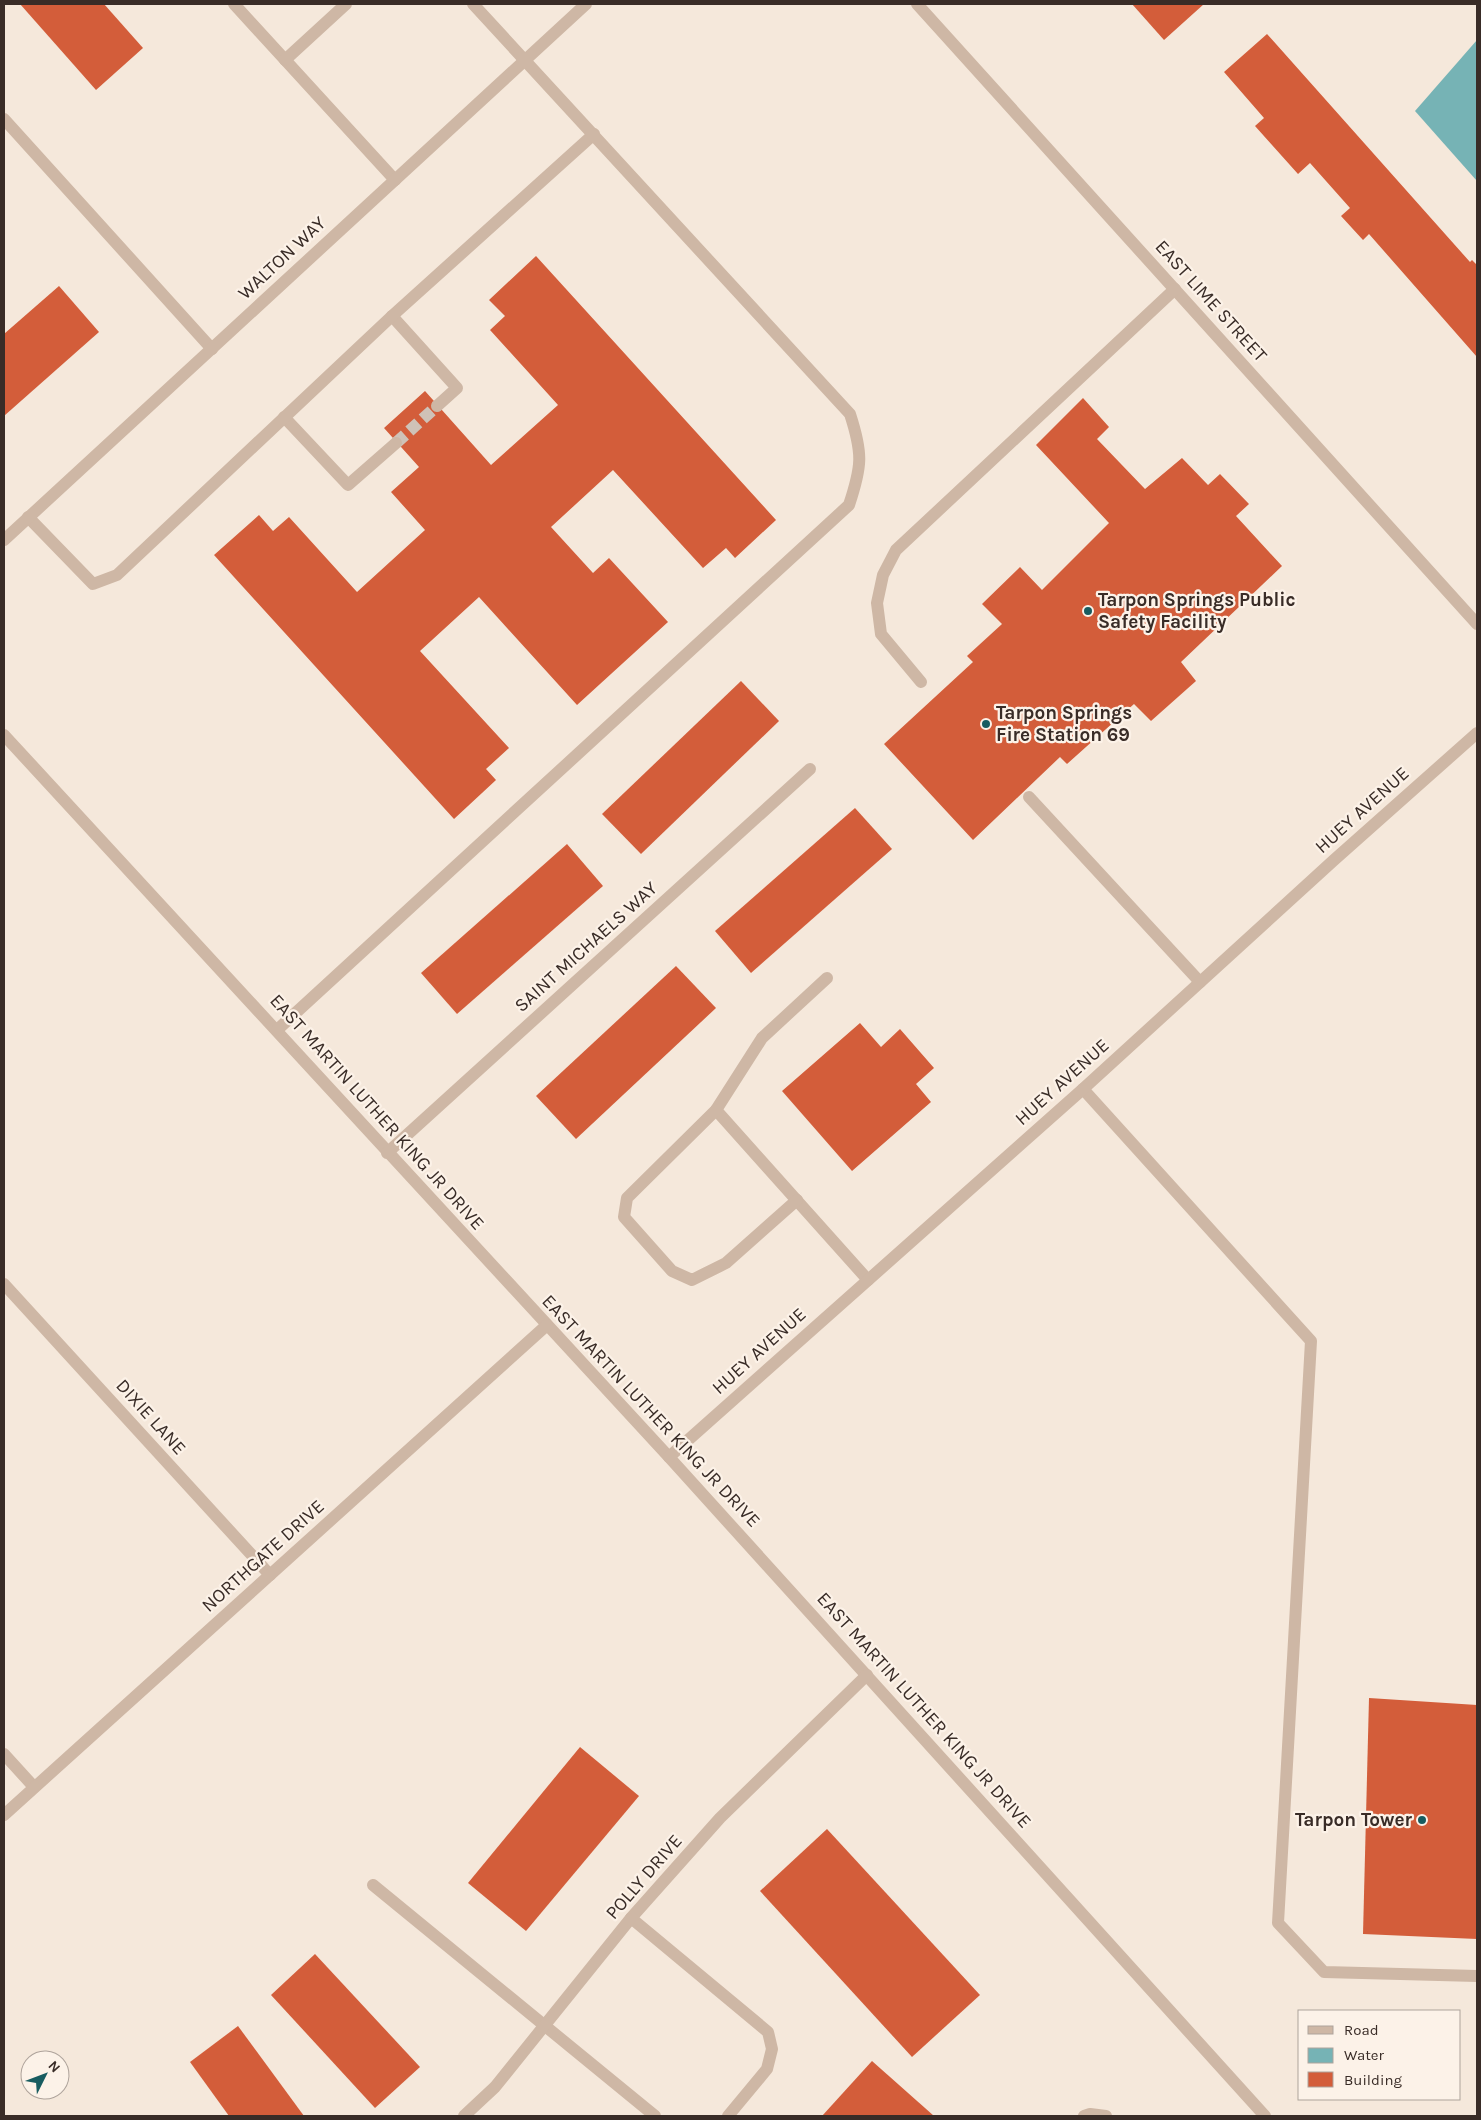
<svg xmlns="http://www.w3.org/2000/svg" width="1481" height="2120" font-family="Karla,sans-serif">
<rect width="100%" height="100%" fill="#f5e8db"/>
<path fill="#76b3b5" d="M1477,40V181L1415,111Z"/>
<g fill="#d35d3a">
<path d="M20,4H104L143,48L96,90Z"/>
<path d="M1132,4H1204L1164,40Z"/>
<path d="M1267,34L1470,262L1472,260L1477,265V357L1369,234L1363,240L1341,216L1350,208L1310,163L1298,174L1255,126L1264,118L1224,72Z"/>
<path d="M536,256L776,520L735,558L726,548L703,568L613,470L551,527L593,573L609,558L668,622L577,705L479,597L420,651L509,748L486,769L496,780L454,819L214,555L259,515L273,531L289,517L357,592L425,530L391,492L419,467L384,428L425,391L491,465L558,405L490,330L505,316L489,300Z"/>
<path d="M59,286L99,332L4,416V334Z"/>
<path d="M1083,398L1109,427L1097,439L1145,489L1182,458L1208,485L1220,474L1249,504L1236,516L1282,566L1181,662L1196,681L1151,721L1134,704L1067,764L1060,757L973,840L884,744L973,662L967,656L1002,624L982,604L1020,567L1042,590L1109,523L1036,445Z"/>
<path d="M741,681L779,721L641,854L602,814Z"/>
<path d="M855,808L892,849L751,973L715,931Z"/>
<path d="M567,844L603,886L457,1014L421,973Z"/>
<path d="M676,966L716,1008L576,1139L536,1096Z"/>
<path d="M860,1023L881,1047L900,1029L934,1068L916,1084L931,1102L852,1171L782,1091Z"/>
<path d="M1369,1698L1477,1705V1939L1363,1934Z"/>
<path d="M580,1747L639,1796L526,1931L468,1883Z"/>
<path d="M827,1829L980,1995L912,2057L760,1891Z"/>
<path d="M315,1954L420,2067L375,2108L271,1995Z"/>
<path d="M238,2026L304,2116H229L190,2062Z"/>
<path d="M872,2061L934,2116H822Z"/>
</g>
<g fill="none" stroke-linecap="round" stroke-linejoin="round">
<path stroke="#cfc2b7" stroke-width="12" stroke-dasharray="12 6" stroke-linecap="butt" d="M396,443L437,406"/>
<g stroke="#ceb7a5" stroke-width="12">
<path d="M234,4L395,180"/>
<path d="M917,4L1477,624"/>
<path d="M285,60L346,4"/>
<path d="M4,119L212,349"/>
<path d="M392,316L457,388L437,406"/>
<path d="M284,417L348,485L396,443"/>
<path d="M28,517L93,584L117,575L392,316L594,134"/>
<path d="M4,540L586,4"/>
<path d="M921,682L881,634L877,603L883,575L896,550L1175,289"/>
<path d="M4,735L669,1457L1265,2116"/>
<path d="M1029,797L1200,982"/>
<path d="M827,978L762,1038L716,1110L868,1280"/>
<path d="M277,1030L849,505C862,466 863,454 850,414L473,4"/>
<path d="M1083,1089L1311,1341L1278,1923L1324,1972L1477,1976"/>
<path d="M716,1110L627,1198L624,1217L672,1271L692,1280L726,1263L797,1200"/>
<path d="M387,1153L810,769"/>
<path d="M4,1284L270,1575"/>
<path d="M669,1457L1083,1089L1334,860L1477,733"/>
<path d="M4,1754L34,1787"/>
<path d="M4,1815L547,1325"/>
<path d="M373,1885L655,2116"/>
<path d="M631,1918L768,2032L772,2049L767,2069L728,2116"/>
<path d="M464,2116L495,2087L631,1918L720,1818L867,1675"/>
<path d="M1084,2116L1090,2114L1106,2116"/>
</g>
</g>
<g fill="#185c60" stroke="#fcf2e8" stroke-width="2">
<circle cx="1088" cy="611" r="5"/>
<circle cx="986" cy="724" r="5"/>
<circle cx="1422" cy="1820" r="5"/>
</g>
<g text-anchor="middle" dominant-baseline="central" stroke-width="4.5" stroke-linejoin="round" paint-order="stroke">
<g font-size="19" fill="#392c27" stroke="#fcf2e8">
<text transform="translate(282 258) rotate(-43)">WALTON WAY</text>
<text transform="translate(1211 301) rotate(48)">EAST LIME STREET</text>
<text transform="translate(1362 810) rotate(-42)">HUEY AVENUE</text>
<text transform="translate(586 947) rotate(-42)">SAINT MICHAELS WAY</text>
<text transform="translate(1062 1082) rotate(-42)">HUEY AVENUE</text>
<text transform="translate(377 1112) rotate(48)">EAST MARTIN LUTHER KING JR DRIVE</text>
<text transform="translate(759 1351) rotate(-42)">HUEY AVENUE</text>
<text transform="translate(651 1411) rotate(47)">EAST MARTIN LUTHER KING JR DRIVE</text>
<text transform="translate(151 1417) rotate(48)">DIXIE LANE</text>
<text transform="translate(263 1556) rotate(-42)">NORTHGATE DRIVE</text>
<text transform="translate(924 1710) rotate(48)">EAST MARTIN LUTHER KING JR DRIVE</text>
<text transform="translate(644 1877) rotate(-49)">POLLY DRIVE</text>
</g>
<g font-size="19" font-weight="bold" fill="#392c27" stroke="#fcf2e8" text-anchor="start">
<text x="1098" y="600">Tarpon Springs Public<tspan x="1098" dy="22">Safety Facility</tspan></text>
<text x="996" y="713">Tarpon Springs<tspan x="996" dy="22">Fire Station 69</tspan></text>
<text x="1412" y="1820" text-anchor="end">Tarpon Tower</text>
</g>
</g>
<rect width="1481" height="2120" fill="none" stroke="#392c27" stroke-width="10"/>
<rect x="1298" y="2010" width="162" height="90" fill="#fcf2e8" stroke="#aea39b"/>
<rect x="1308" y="2026" width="25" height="8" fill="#ceb7a5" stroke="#aea39b"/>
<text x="1344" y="2035" font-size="15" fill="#392c27">Road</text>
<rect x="1308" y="2048" width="25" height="15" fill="#76b3b5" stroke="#aea39b"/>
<text x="1344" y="2060" font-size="15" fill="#392c27">Water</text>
<rect x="1308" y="2072" width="25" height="15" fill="#d35d3a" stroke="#aea39b"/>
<text x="1344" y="2085" font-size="15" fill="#392c27">Building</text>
<g transform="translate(45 2075) rotate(48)"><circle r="24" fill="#fcf2e8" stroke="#aea39b"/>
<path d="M0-4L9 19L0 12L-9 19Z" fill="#185c60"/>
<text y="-8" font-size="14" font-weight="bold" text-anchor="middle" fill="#392c27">N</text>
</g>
</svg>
